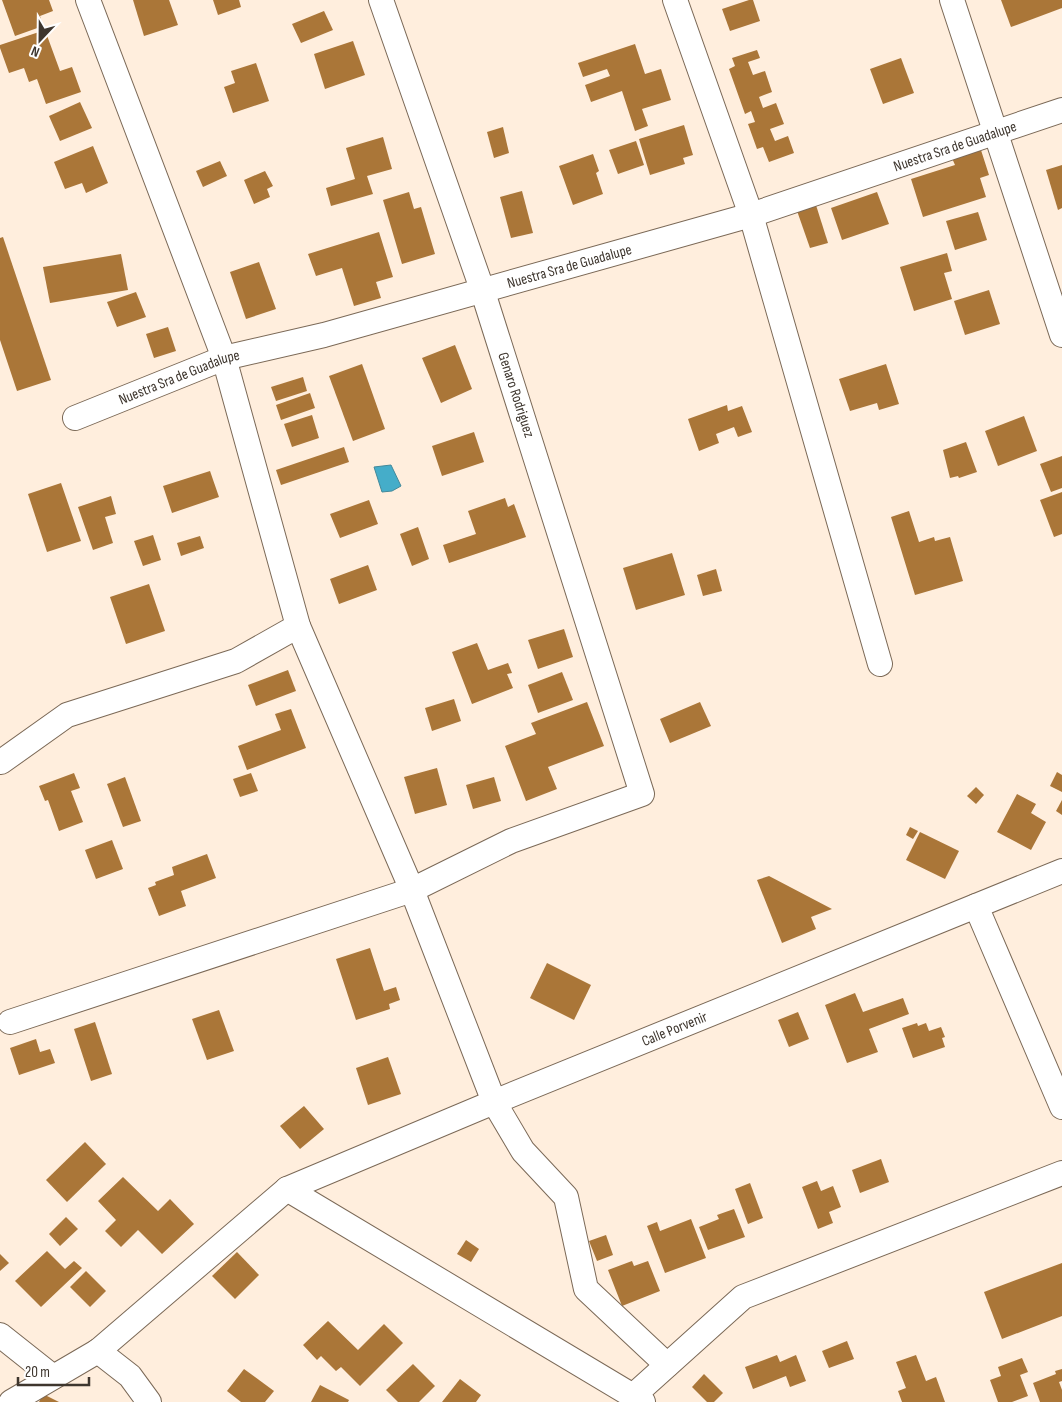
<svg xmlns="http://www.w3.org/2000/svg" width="1062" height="1402" font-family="'Sofia Sans Condensed',sans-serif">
<rect width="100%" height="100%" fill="#fed"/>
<path fill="#45adc9" stroke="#43899a" d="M391,465L401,486L392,491L382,492L374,467Z"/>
<g fill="#aa7638">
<path d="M2,0H49L53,11L40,16L43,26L15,36Z"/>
<path d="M133,0H169L178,25L144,36Z"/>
<path d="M213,0H239L241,7L218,15Z"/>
<path d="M749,0H753L760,21L730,31L722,9Z"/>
<path d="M1001,0H1062V8L1011,27Z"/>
<path d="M324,11L333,30L301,43L292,24Z"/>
<path d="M45,30L60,71L72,67L81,92L46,104L37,79L29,82L24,68L9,73L0,48V45Z"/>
<path d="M353,41L365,75L325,89L314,54Z"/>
<path d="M635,44L645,74L661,69L671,100L642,109L648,126L635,131L622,91L591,102L585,85L610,76L607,69L583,77L578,63Z"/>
<path d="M757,50L760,58L748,62L753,75L765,71L772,92L759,97L763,108L776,103L784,124L770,129L775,141L788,136L794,153L769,162L763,147L757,149L748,124L755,122L751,111L745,114L729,69L735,66L732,58Z"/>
<path d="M901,58L914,93L883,104L870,69Z"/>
<path d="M256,63L269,101L233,113L224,87L235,83L231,71Z"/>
<path d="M80,102L92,128L60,141L49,116Z"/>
<path d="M684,125L693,155L683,158L685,164L650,175L639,139Z"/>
<path d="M503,127L509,153L494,158L487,132Z"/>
<path d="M383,137L392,169L367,176L373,194L331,206L326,188L355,179L346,148Z"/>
<path d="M636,141L644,165L618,174L609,150Z"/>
<path d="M93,146L108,183L86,193L82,183L65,189L54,162Z"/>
<path d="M980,147L989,175L980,178L986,197L923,217L911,179L955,165L951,156Z"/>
<path d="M593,154L599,171L596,173L603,194L573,205L559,166Z"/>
<path d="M220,161L227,176L203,187L196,171Z"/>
<path d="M1062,165V208L1058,210L1046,170Z"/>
<path d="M265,171L273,186L267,189L270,197L254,204L244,180Z"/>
<path d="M522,191L533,233L511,238L500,197Z"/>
<path d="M409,192L414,209L421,207L435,254L402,264L383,200Z"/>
<path d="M877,192L889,224L842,240L831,208Z"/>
<path d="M815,202L828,243L810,248L796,208Z"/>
<path d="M978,212L987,240L955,250L946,221Z"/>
<path d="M379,232L393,277L376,282L381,298L354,306L342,268L316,276L308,254Z"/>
<path d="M3,237L51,380L17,391L0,340V238Z"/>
<path d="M947,253L952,271L944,273L952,299L914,311L900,267Z"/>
<path d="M121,254L128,290L50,303L43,267Z"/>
<path d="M259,262L276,309L246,319L230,272Z"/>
<path d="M989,290L1000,324L965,335L954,301Z"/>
<path d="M136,292L146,317L117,327L107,302Z"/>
<path d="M168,327L176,351L154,358L146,334Z"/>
<path d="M455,345L472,389L441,403L422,358Z"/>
<path d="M362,364L385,429L353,441L329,376Z"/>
<path d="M886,364L899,404L879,410L877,403L850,411L839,379Z"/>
<path d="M303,377L307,391L276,401L271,387Z"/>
<path d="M310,393L315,408L281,420L276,405Z"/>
<path d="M727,405L728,411L742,406L752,432L738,437L734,427L716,434L719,443L699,451L688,419Z"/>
<path d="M312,415L319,438L292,447L284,424Z"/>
<path d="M1024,416L1037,451L998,466L985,431Z"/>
<path d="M474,432L484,462L442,476L432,446Z"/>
<path d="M966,442L977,472L959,478L958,476L950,478L943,450Z"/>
<path d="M344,447L349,462L281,485L276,470Z"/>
<path d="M1062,456V488L1051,492L1040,464Z"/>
<path d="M210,471L219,497L172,513L163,486Z"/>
<path d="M61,483L81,541L47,552L28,494Z"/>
<path d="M1062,492V534L1054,537L1040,500Z"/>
<path d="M111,496L116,514L105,517L113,543L93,550L78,507Z"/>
<path d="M505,498L508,507L514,504L526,537L449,563L443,545L476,534L468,511Z"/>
<path d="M369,500L378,524L340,538L330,514Z"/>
<path d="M909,511L919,542L934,537L935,541L950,537L963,581L915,595L891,517Z"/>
<path d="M418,527L429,559L412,566L400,534Z"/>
<path d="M153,535L161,560L143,566L134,541Z"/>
<path d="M200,536L204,548L181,556L177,543Z"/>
<path d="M672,553L685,595L636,610L623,568Z"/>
<path d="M368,565L377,590L339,604L330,579Z"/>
<path d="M716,569L722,591L703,596L697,575Z"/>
<path d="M149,584L165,631L126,644L110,597Z"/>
<path d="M564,629L573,657L538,669L528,640Z"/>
<path d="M477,643L488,670L508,663L512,673L507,674L513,688L472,704L452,652Z"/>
<path d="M288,670L296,691L256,706L248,685Z"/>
<path d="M562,672L573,700L538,713L528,685Z"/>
<path d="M454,699L461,721L432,731L425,708Z"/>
<path d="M587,702L604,746L548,767L557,789L526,801L505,746L536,734L531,723Z"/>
<path d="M700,702L711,726L670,743L660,719Z"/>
<path d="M291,709L306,748L247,770L238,746L281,730L275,714Z"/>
<path d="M437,768L447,805L415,814L404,777Z"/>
<path d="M1057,772L1062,775V792L1050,786Z"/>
<path d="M74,773L80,788L71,791L83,822L59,831L48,800L45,801L39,786Z"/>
<path d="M251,773L258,791L240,797L233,779Z"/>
<path d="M125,777L141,821L123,827L107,784Z"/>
<path d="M494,777L501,801L473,809L466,785Z"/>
<path d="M976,787L984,795L976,804L967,796Z"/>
<path d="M1017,794L1036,804L1031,813L1046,822L1031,850L997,832Z"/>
<path d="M1062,800V815L1056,811Z"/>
<path d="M910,827L918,831L913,839L906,835Z"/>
<path d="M920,832L959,851L945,879L906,860Z"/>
<path d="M112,840L123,869L96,879L85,850Z"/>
<path d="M207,854L216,878L181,891L186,906L159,916L148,888L156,885L155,882L174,875L172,867Z"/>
<path d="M769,876L832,909L811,917L816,929L782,943L757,880Z"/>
<path d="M370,948L384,991L396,987L400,1000L389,1004L390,1009L356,1020L336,959Z"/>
<path d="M547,963L591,985L574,1020L530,998Z"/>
<path d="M855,993L863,1012L903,998L909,1014L869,1029L878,1052L847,1063L825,1005Z"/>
<path d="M219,1010L234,1051L207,1060L192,1019Z"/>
<path d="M798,1012L809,1039L789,1047L778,1020Z"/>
<path d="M95,1022L112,1074L91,1081L74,1029Z"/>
<path d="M917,1023L918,1026L926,1023L929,1031L941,1027L945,1037L942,1038L945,1047L913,1058L902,1028Z"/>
<path d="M36,1039L40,1052L50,1049L55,1063L19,1075L10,1048Z"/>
<path d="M388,1057L401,1094L368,1105L356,1068Z"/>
<path d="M304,1106L324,1129L300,1149L280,1126Z"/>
<path d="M85,1142L106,1164L67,1202L46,1180Z"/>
<path d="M881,1159L889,1182L860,1193L852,1170Z"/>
<path d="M123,1177L158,1211L170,1199L194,1224L162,1254L138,1230L121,1247L105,1231L116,1220L98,1201Z"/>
<path d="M817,1181L821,1191L833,1186L841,1207L829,1212L833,1223L818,1229L802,1187Z"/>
<path d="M750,1183L763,1218L748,1224L735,1189Z"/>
<path d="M734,1209L745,1237L708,1250L699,1227L719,1219L717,1215Z"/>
<path d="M66,1217L78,1229L60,1246L49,1234Z"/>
<path d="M691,1219L706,1258L665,1273L647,1226L657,1222L660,1231Z"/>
<path d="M606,1235L613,1255L597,1261L589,1241Z"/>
<path d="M466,1240L479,1249L471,1262L457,1254Z"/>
<path d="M47,1251L65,1269L74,1261L82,1268L41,1307L15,1281Z"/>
<path d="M237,1252L259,1275L235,1299L212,1276Z"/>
<path d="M0,1254L9,1263L0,1271Z"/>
<path d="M632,1261L634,1266L648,1261L660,1291L622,1306L608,1270Z"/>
<path d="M1062,1263V1316L1002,1339L984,1292Z"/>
<path d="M86,1271L106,1291L90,1307L70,1287Z"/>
<path d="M328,1321L358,1350L384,1324L403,1343L360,1386L341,1367L336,1371L321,1356L317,1360L303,1345Z"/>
<path d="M847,1341L854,1359L829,1368L822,1351Z"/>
<path d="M777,1355L780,1362L796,1355L806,1381L790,1387L786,1376L753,1389L745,1367Z"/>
<path d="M916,1355L926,1381L936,1377L945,1402H902L898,1391L906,1388L896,1362Z"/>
<path d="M1022,1358L1028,1372L1020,1375L1028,1396L1012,1402H998L990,1380L1001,1376L998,1367Z"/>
<path d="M413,1364L435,1386L419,1402H398L386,1390Z"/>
<path d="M244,1369L274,1391L265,1402H241L227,1391Z"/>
<path d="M1062,1369V1381L1059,1382L1062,1390V1402H1040L1033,1383L1056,1374L1055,1371Z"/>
<path d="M704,1374L723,1393L714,1402H707L692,1387Z"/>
<path d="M460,1379L481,1395L476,1402H442Z"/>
<path d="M320,1385L349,1400L348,1402H311Z"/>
<path d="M43,1394L59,1402H39Z"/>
</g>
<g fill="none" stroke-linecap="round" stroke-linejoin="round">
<g stroke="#7b6957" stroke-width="26">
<g id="minor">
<path d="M88,0L224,358L298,626L412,890L494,1102L523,1151L566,1197L586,1289L667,1365"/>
<path d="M675,0L751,215L880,664"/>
<path d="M952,0L1062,335"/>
<path id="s1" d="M75,418L224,358L324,335L751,215L1062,110"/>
<path d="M1,762L67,715L236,661L298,626"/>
<path d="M976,906L1062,1107"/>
<path d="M10,1022L412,890L511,841L642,794L482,289L381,0"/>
<path d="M287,1189L643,1402"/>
<path d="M0,1335L53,1377"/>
<path d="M98,1351L130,1376L149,1402"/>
<path d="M633,1396L743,1297L1062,1173"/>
<path id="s2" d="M11,1402L98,1351L287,1189L494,1102L1062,871"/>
</g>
</g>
<use href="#minor" stroke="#fff" stroke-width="24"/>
</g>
<g text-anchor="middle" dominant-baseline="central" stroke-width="4.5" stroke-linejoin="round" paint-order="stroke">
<g font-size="15" fill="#3e362e" stroke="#fff">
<text stroke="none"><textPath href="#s1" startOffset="922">Nuestra Sra de Guadalupe</textPath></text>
<text stroke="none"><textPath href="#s1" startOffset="518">Nuestra Sra de Guadalupe</textPath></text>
<text stroke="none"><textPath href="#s1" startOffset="112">Nuestra Sra de Guadalupe</textPath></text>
<text transform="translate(516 395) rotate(72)">Genaro Rodriguez</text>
<text stroke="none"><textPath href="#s2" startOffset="769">Calle Porvenir</textPath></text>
</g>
</g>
<g transform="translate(40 40) rotate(202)" stroke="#ffffff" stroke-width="4" paint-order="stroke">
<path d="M0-4L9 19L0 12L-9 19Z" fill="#3e362e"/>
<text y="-8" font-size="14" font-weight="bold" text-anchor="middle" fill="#3e362e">N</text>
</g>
<path d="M18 1377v8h71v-8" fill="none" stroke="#3e362e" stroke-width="2.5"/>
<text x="25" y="1377" font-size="15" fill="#3e362e" stroke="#ffffff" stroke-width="4" paint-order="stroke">20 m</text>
</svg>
